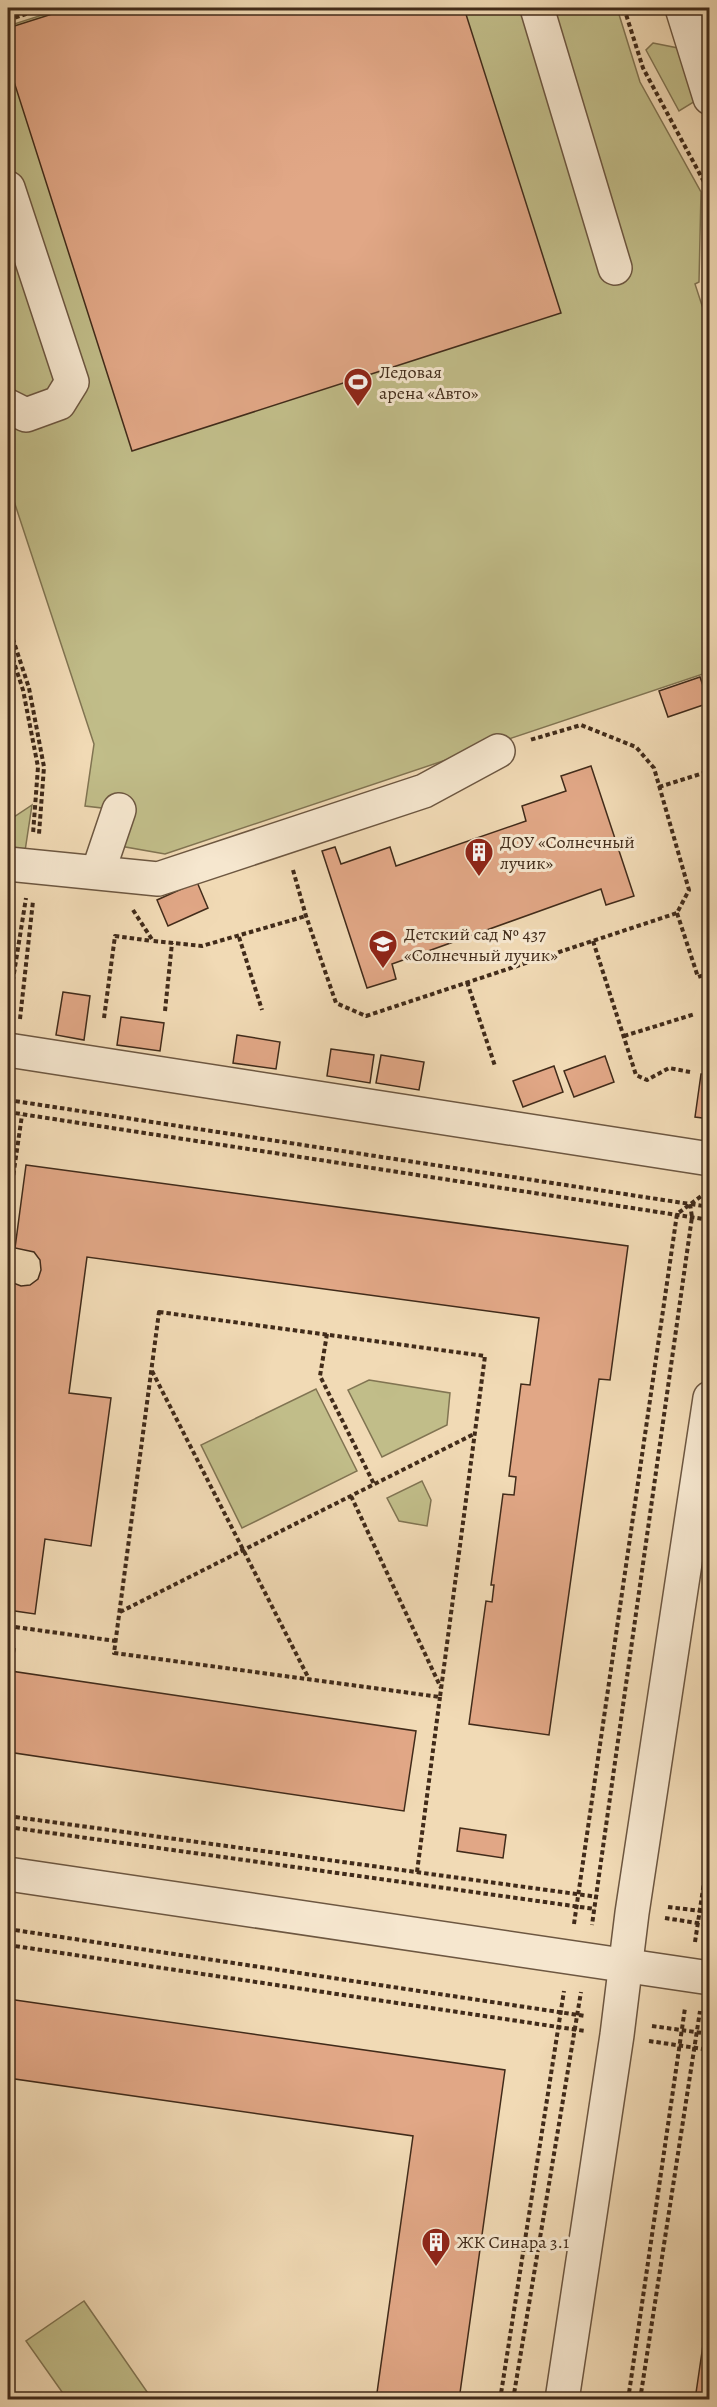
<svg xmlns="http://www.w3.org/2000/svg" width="717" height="2407" font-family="Alegreya,serif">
<rect width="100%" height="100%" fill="#f1dab5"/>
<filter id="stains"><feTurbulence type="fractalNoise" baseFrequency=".00333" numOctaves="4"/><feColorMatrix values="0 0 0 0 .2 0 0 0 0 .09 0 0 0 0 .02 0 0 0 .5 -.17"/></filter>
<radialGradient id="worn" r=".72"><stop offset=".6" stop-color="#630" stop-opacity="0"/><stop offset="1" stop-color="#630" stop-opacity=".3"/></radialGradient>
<g fill="#c1bd89" stroke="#817452" stroke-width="1.5">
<path d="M64,8H617L640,82L701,192L699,282L695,284L710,330L709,672L165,854L120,846L119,810L85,806L94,744L8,483V26Z"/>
<path d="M653,43L683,49L697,100L679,111L646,50Z"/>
<path d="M32,805L25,851L15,848L8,842V821Z"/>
<path d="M369,1380L450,1393L447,1425L382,1457L348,1390Z"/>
<path d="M316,1389L357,1471L242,1528L201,1445Z"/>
<path d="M422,1481L431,1500L427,1526L399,1521L387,1498Z"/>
<path d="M84,2301L152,2399H67L26,2341Z"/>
</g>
<g fill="#e1a786" stroke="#412b1a" stroke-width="1.5">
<path d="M71,8H464L561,313L132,451L8,63V28Z"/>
<path d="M700,677L709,703L668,717L659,691Z"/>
<path d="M591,766L634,896L606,905L601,889L392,964L396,979L367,988L322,851L335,847L341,864L390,847L396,866L526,821L522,806L566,791L561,776Z"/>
<path d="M197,882L208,908L168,926L157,900Z"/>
<path d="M63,992L90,996L84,1040L56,1035Z"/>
<path d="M121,1017L164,1023L160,1051L117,1045Z"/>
<path d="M710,1026V1053L706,1052Z"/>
<path d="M237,1035L280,1042L276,1069L233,1063Z"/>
<path d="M331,1049L374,1055L370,1083L327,1076Z"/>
<path d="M381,1055L424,1062L419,1090L376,1083Z"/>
<path d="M605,1056L614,1082L574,1097L564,1071Z"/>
<path d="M554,1066L563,1092L523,1107L513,1081Z"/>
<path d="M701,1074L710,1075V1119L695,1117Z"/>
<path d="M26,1165L628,1246L610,1380L599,1379L549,1735L469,1724L486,1601L492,1602L494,1585H491L503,1494L514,1495L516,1477L509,1476L521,1384L530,1385L539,1318L87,1257L69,1393L111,1398L91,1546L45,1539L35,1614L8,1610V1307L11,1282L21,1286L30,1285L38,1279L41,1270L40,1260L34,1252L15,1248Z"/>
<path d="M8,1648L15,1649L11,1671L416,1731L404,1811L8,1752Z"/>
<path d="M460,1828L506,1835L503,1858L457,1851Z"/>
<path d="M8,1999L505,2070L459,2400H376L413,2136L8,2078Z"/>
<path d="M710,2297V2400H695L696,2393Z"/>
</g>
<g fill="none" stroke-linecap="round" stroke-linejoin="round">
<g stroke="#6d5741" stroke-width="36">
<g id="minor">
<path d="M537,8L615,268"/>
<path d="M682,8L710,98"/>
<path d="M8,188L72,382L59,403L26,415L8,406"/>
<path d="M8,864L158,879L424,791L498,751"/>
<path d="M98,872L119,810"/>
<path d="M8,1050L710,1159"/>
<path d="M8,1874L710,1978"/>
<path d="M562,2400L617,2035L632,1913L710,1398"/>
</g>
</g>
<g stroke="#412b1a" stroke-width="4" stroke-dasharray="4.5 3" stroke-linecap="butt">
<path d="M624,8L643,68L710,193"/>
<path d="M8,12L20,8"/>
<path d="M8,20L44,8"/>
<path d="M708,129L710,249"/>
<path d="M8,624L29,688L44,767L39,834"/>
<path d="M8,644L23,690L38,767L33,834"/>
<path d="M659,787L710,771"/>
<path d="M293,870L306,916L336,1003L366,1016L677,913L689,890L654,768L636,747L581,725L530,740"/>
<path d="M133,910L153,941L202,946L306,916"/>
<path d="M677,913L698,977L710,973"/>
<path d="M239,937L262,1010"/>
<path d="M593,941L636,1075L647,1080L669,1068L690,1072"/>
<path d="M467,982L495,1066"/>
<path d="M8,1011L26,898"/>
<path d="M165,1011L172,943"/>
<path d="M104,1018L115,936L152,941"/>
<path d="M20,1019L33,901"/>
<path d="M624,1036L695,1014"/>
<path d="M8,1100L690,1204L692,1217L592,1925"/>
<path d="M8,1110L12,1083"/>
<path d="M8,1112L710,1220"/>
<path d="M691,1204L710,1207"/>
<path d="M8,1212L22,1115"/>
<path d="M159,1312L485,1356L440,1697L114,1653Z"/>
<path d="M327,1334L320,1376L374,1484"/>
<path d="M152,1371L309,1679"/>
<path d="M351,1496L441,1688"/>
<path d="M120,1612L474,1434"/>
<path d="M8,1626L116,1641"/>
<path d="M8,1816L598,1897"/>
<path d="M8,1827L595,1909"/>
<path d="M417,1872L440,1697"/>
<path d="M668,1907L710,1912"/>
<path d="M665,1918L710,1925"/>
<path d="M574,1924L677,1214L704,1194"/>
<path d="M8,1929L585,2016"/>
<path d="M695,1942L710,1843"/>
<path d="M8,1945L585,2031"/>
<path d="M652,2026L710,2034"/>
<path d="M649,2041L710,2050"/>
<path d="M500,2400L564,1991"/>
<path d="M513,2400L581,1992"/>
<path d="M628,2400L685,2008"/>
<path d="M640,2400L700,2011"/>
</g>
<use href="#minor" stroke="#f6e7cf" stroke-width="33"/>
</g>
<defs>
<g id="stadium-pin" transform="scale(1.5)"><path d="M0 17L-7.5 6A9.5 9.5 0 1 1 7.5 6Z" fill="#8f2418" stroke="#f6e7cf"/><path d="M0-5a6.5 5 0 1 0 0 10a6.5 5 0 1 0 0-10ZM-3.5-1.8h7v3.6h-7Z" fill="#fff"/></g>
<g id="building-pin" transform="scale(1.5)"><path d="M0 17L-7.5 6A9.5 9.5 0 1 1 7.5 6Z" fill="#8f2418" stroke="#f6e7cf"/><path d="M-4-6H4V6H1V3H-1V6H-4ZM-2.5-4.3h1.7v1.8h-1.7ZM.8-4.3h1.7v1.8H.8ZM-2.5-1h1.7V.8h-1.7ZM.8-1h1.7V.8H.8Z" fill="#fff"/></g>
<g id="school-pin" transform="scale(1.5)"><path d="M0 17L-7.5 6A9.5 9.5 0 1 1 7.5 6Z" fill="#8f2418" stroke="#f6e7cf"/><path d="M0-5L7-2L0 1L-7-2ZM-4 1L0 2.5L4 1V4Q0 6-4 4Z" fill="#fff"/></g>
</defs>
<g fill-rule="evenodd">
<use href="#stadium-pin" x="358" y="382"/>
<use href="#building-pin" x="479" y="852"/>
<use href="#school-pin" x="383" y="944"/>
<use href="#building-pin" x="436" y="2242"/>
</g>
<g text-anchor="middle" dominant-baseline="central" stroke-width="6" stroke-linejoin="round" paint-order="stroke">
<g font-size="18" fill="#412b1a" stroke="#f6e7cf" text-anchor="start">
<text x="379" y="372">Ледовая<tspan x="379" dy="21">арена «Авто»</tspan></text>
<text x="500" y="842">ДОУ «Солнечный<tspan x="500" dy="21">лучик»</tspan></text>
<text x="404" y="934">Детский сад № 437<tspan x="404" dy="21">«Солнечный лучик»</tspan></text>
<text x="457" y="2242">ЖК Синара 3.1</text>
</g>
</g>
<rect width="717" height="2407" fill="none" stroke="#f1dab5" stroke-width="30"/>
<rect x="9" y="9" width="699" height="2389" fill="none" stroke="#412b1a" stroke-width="3"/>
<rect x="15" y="15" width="687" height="2377" fill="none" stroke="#412b1a" stroke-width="1.5"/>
<rect width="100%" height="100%" filter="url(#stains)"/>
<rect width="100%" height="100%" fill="url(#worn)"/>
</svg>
